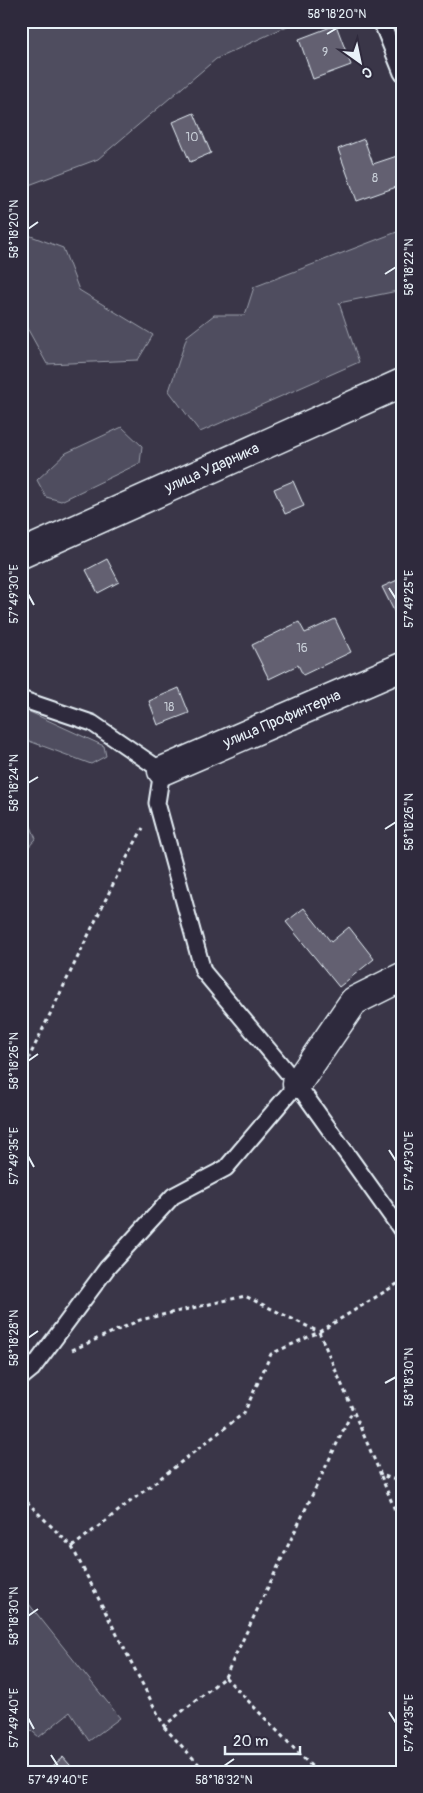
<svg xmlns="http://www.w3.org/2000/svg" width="423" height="1793" font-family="Pangolin,sans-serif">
<rect width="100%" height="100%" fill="#3a3648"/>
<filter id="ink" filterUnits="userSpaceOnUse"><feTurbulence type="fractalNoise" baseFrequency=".02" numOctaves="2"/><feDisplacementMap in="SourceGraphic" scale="10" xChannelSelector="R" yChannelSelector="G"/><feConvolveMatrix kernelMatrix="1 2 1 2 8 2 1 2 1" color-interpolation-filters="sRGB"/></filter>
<g filter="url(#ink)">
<g fill="#504e5f" stroke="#9ca0ac">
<path d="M21,21H298L216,59L98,159L21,188Z"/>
<path d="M402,230V290L339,303L359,362L200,432L169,391L187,336L214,315H245L254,287Z"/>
<path d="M23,233L63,248L79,290L153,335L138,360L47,364L21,317V234Z"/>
<path d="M122,427L142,446L140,463L61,501L46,497L37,480L66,453Z"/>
<path d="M21,708L104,746L106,756L91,764L21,738Z"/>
<path d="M21,801L36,839L21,855Z"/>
<path d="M21,1594L120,1718L89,1741L70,1712L39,1737L21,1722Z"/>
</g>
<g fill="#636171" stroke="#e8f1f8">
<path d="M336,25L351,65L313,79L299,39Z"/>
<path d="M194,113L211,153L190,162L173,122Z"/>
<path d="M364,139L373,164L397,156L402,170V185L357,201L338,149Z"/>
<path d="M293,481L304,506L285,514L274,489Z"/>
<path d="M107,559L119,582L98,593L86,570Z"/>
<path d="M402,578V612L396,615L382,587Z"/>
<path d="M335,619L351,652L303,675L298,665L269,679L252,645L299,622L305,633Z"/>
<path d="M179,688L189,713L158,725L149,701Z"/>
<path d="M304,908L331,942L349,927L374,959L339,987L286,922Z"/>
<path d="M63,1757L76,1772H46Z"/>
</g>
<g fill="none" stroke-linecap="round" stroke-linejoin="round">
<g stroke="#e8f1f8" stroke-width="19">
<g id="lane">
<path d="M381,21L402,73"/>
<path d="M21,699L92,723L162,771L157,803L203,971L297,1084L402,1231"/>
<path d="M21,1378L32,1369L107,1268L173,1196L226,1168L297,1084"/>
</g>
</g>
<g stroke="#e8f1f8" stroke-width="31">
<g id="street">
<path d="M162,771L402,667"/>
<path d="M297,1084L354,1001L402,977"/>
</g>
</g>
<g stroke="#e8f1f8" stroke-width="31">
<path id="primary" d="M21,554L402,383"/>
</g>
<g stroke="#e8f1f8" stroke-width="3" stroke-dasharray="4 4" stroke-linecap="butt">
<path d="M21,1074L118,874L143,828"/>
<path d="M72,1350L140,1320L245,1296L319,1332L381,1475L402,1482"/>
<path d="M381,1476L402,1527"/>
<path d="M21,1496L72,1547L164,1726L225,1677L317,1772"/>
<path d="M72,1547L244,1413L271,1354L319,1332L402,1281"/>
<path d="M225,1677L352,1412"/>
<path d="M164,1727L206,1772"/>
</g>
<use href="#lane" stroke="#2f2a3d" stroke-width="15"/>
<use href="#street" stroke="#2f2a3d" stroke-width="28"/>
<use href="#primary" stroke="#2f2a3d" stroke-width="28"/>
</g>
</g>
<path fill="none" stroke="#e8f1f8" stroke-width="2" d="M327,34L337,28M28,229L38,222M385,274L396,267M389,588L396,599M28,594L34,605M28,783L38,777M385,829L396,822M28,1061L38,1054M389,1150L396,1161M28,1156L34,1167M28,1338L38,1331M385,1383L396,1377M28,1616L38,1609M389,1712L396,1723M28,1718L34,1729M51,1755L58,1766M224,1766L234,1759"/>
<g text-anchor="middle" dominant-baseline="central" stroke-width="5" stroke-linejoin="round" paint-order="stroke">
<g font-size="12" fill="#c7cdd6">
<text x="325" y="52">9</text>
<text x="192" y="137">10</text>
<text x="375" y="178">8</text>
<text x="302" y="648">16</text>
<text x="169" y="707">18</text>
</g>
<g font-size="15" fill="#e8f1f8" stroke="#2f2a3d">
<text transform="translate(212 468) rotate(-24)">улица Ударника</text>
<text transform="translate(282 719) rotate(-23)">улица Профинтерна</text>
</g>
</g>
<rect width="423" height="1793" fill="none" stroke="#2f2a3d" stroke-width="55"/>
<g transform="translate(360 62) rotate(147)" stroke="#2f2a3d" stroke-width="4" paint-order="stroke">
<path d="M0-4L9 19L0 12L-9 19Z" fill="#e8f1f8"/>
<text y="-8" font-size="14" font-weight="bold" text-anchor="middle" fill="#e8f1f8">С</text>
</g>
<path d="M225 1746v8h75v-8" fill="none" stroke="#e8f1f8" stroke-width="2.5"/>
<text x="233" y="1746" font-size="15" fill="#e8f1f8" stroke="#2f2a3d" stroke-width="4" paint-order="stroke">20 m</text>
<rect x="28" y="28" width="368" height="1738" fill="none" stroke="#e8f1f8" stroke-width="2"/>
<g font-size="12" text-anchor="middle" fill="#e8f1f8">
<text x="337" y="18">58°18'20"N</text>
<text transform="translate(14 229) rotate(-90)" y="4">58°18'20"N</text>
<text transform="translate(409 267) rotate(-90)" y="4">58°18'22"N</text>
<text transform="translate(14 594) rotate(-90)" y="4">57°49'30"E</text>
<text transform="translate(409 599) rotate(-90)" y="4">57°49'25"E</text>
<text transform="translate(14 783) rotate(-90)" y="4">58°18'24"N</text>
<text transform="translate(409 822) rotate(-90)" y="4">58°18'26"N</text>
<text transform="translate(14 1061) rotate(-90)" y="4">58°18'26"N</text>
<text transform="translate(14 1156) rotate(-90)" y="4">57°49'35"E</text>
<text transform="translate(409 1161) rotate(-90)" y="4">57°49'30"E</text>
<text transform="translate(14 1338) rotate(-90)" y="4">58°18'28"N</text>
<text transform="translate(409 1377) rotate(-90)" y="4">58°18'30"N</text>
<text transform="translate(14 1616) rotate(-90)" y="4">58°18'30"N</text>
<text transform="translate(14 1718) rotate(-90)" y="4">57°49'40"E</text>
<text transform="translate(409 1723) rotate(-90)" y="4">57°49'35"E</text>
<text x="58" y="1784">57°49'40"E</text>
<text x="224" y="1784">58°18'32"N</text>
</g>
</svg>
